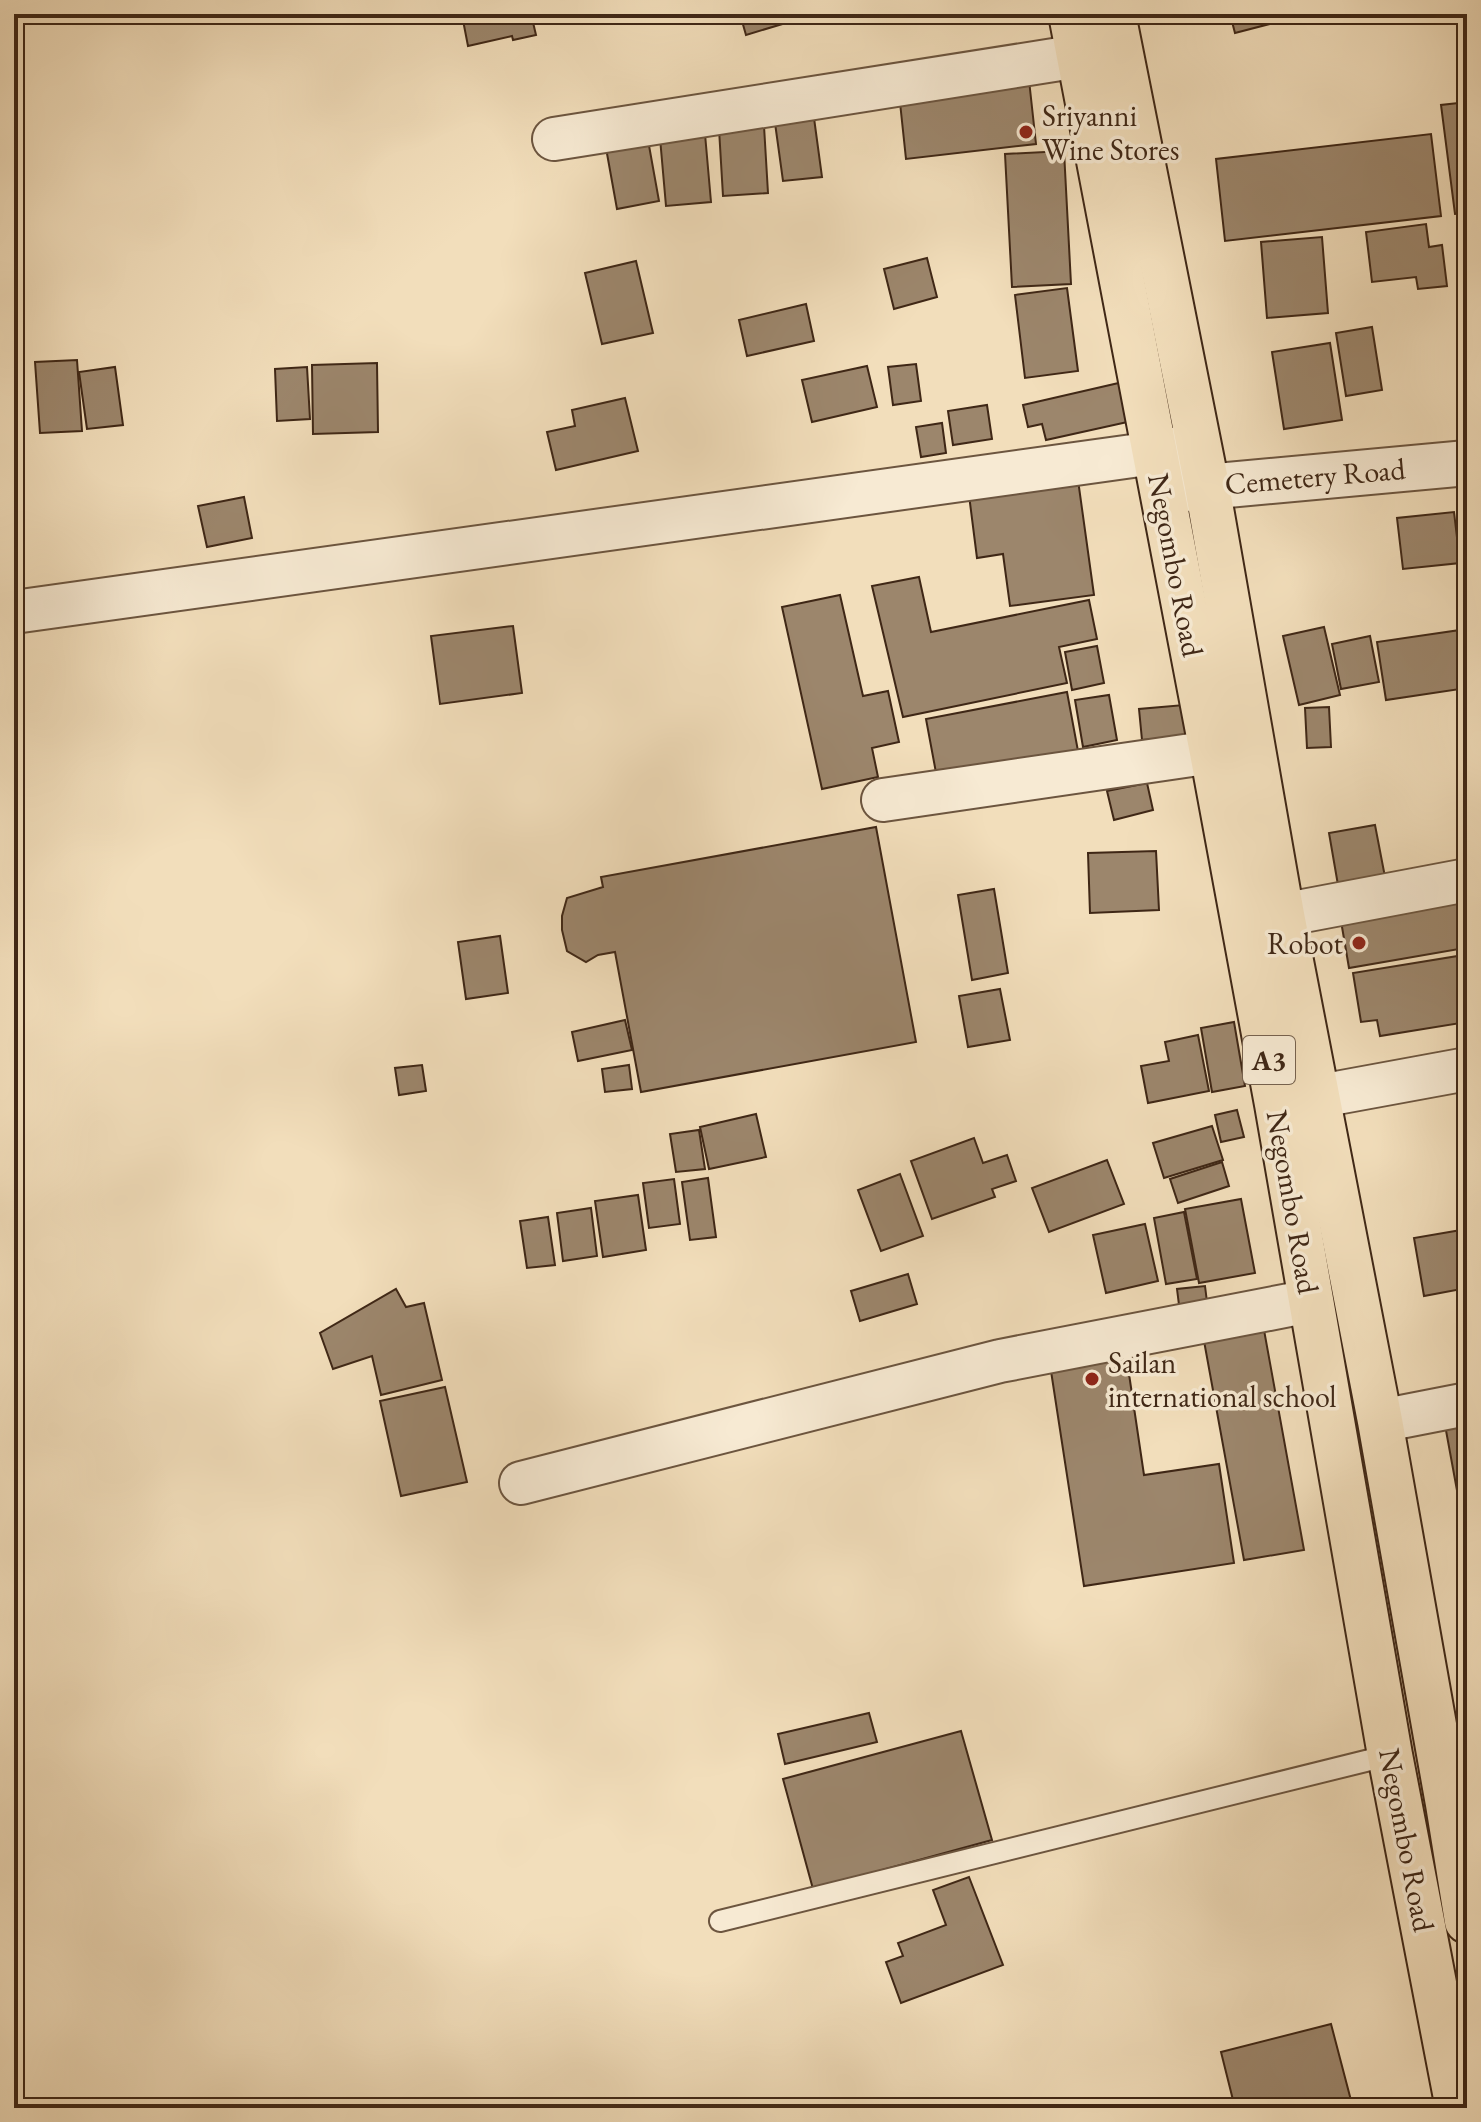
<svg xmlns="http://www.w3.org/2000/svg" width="1481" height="2122" font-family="'EB Garamond',serif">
<rect width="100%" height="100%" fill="#f2debb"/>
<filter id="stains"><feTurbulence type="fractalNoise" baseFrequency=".0025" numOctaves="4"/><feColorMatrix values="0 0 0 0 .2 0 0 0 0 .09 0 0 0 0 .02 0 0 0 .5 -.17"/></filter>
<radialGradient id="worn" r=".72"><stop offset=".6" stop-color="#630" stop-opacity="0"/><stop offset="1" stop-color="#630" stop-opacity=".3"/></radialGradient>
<g fill="#9c866c" stroke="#3f2716" stroke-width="2">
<path d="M443,14H513L514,17L531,14L536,35L513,40L512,36L468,46L462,15L444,19Z"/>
<path d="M740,14H786L789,22L746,35Z"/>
<path d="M1230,14H1308L1235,33Z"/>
<path d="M1029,80L1036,144L906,159L899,93Z"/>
<path d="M1467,102V213L1455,214L1441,105Z"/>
<path d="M814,118L822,177L783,181L775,123Z"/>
<path d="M764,126L768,193L723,196L719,129Z"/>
<path d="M705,134L711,202L666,206L660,138Z"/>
<path d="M1431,134L1441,216L1225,241L1216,159Z"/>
<path d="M648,140L659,201L617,209L606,148Z"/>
<path d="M1064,151L1071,284L1012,287L1005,154Z"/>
<path d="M1426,224L1429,247L1442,245L1447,286L1418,289L1416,277L1372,282L1366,232Z"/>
<path d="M1322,237L1328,313L1267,318L1261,242Z"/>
<path d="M927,258L937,297L894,309L884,269Z"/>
<path d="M636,261L653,333L602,344L585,273Z"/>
<path d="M1067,288L1078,371L1025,378L1015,295Z"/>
<path d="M806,304L814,341L747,356L739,320Z"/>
<path d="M1372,327L1382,390L1346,396L1336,333Z"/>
<path d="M1330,343L1342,420L1284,429L1272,352Z"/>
<path d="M77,360L82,431L40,433L35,362Z"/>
<path d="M377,363L378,432L313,434L312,365Z"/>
<path d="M916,364L921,401L893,405L888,367Z"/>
<path d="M867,366L877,407L812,422L802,380Z"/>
<path d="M115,367L123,425L87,429L79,372Z"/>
<path d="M307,367L310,419L277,421L275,369Z"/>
<path d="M1123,382L1132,421L1046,440L1042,424L1028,427L1023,405Z"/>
<path d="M625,398L638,451L556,470L547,432L575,426L572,410Z"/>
<path d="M987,405L992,439L953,445L948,411Z"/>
<path d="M942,423L946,453L921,457L916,427Z"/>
<path d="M1078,480L1094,595L1010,606L1003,554L977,558L969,495Z"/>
<path d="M244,497L252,538L207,547L198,506Z"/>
<path d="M1454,512L1460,563L1403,569L1397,518Z"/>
<path d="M919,577L931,632L1089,600L1097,639L1059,647L1067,683L903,717L872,586Z"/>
<path d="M840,595L863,696L888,691L899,742L872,748L878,777L822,789L782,607Z"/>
<path d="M513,626L522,693L440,704L431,636Z"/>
<path d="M1324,627L1340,695L1299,705L1283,636Z"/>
<path d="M1467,629V688L1386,700L1377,642Z"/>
<path d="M1370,636L1379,682L1341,689L1332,644Z"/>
<path d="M1097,646L1104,683L1072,690L1065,652Z"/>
<path d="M1067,692L1078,751L937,778L926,719Z"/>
<path d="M1109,695L1117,740L1083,747L1075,700Z"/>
<path d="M1184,705L1187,737L1142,740L1139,709Z"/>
<path d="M1329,707L1331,747L1307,748L1305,708Z"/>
<path d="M1147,783L1153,810L1114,820L1107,791Z"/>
<path d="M1375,825L1385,877L1338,885L1329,833Z"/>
<path d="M876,827L916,1042L641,1092L615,952L598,955L586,962L567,951L562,930V916L567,898L603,887L601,877Z"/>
<path d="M1156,851L1159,910L1090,913L1088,853Z"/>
<path d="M994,889L1008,973L972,980L958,895Z"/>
<path d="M1458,902L1465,948L1349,968L1341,921Z"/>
<path d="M500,936L508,993L466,999L458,942Z"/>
<path d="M1464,955L1467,974V1022L1380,1036L1377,1020L1361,1022L1353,973Z"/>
<path d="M1000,989L1010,1040L968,1047L959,996Z"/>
<path d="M625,1020L632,1050L578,1061L572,1032Z"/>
<path d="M1234,1022L1245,1086L1212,1092L1201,1028Z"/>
<path d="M1198,1035L1209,1091L1148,1103L1141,1066L1169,1061L1165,1042Z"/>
<path d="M422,1065L426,1091L399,1095L395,1068Z"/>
<path d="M629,1065L632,1089L605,1092L602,1069Z"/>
<path d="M1237,1110L1244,1137L1221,1142L1215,1115Z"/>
<path d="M756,1114L766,1157L709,1169L700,1127Z"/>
<path d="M1212,1126L1223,1160L1164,1178L1153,1143Z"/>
<path d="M699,1130L705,1169L676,1172L670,1134Z"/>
<path d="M974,1138L983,1163L1007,1155L1016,1181L992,1189L995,1197L932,1219L911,1161Z"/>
<path d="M1107,1160L1124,1204L1049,1232L1032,1188Z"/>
<path d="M1222,1162L1229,1186L1178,1203L1170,1179Z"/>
<path d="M900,1174L923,1236L881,1251L858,1190Z"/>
<path d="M708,1178L716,1237L690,1240L682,1182Z"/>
<path d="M674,1179L680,1224L649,1228L643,1183Z"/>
<path d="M638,1195L646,1250L603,1257L595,1201Z"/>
<path d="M1241,1199L1255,1273L1199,1283L1185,1209Z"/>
<path d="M591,1208L597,1256L563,1261L557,1213Z"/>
<path d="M1184,1212L1197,1279L1166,1284L1154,1218Z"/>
<path d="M548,1217L555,1265L527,1268L520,1221Z"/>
<path d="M1145,1224L1158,1281L1106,1293L1093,1235Z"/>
<path d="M1467,1229V1288L1424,1296L1414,1238Z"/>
<path d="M908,1274L917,1304L860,1321L851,1291Z"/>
<path d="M1205,1286L1208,1310L1180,1313L1177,1289Z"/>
<path d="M396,1289L406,1307L424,1303L442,1380L381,1395L372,1356L333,1369L320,1333Z"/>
<path d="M1262,1319L1304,1550L1244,1560L1202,1330Z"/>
<path d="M1125,1347L1144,1475L1219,1464L1234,1563L1084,1586L1049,1358Z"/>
<path d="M445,1387L467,1482L401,1496L380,1401Z"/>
<path d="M1467,1421V1495L1458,1496L1445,1425Z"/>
<path d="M869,1713L877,1742L785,1764L778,1734Z"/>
<path d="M961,1731L992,1840L813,1889L783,1779Z"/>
<path d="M969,1877L1003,1965L901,2003L886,1962L903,1956L898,1943L946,1925L933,1890Z"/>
<path d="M1331,2024L1353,2108H1235L1221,2052Z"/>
</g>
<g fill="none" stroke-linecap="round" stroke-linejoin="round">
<g stroke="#6c553f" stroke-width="24">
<path id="service" d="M720,1921L1390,1755"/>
</g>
<g stroke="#6c553f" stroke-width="46">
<g id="minor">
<path d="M554,139L1079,56"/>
<path d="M14,612L1154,453L1189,446"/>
<path d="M883,800L1212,752"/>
<path d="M1282,915L1467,880"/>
<path d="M1282,1103L1467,1069"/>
<path d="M1380,1421L1467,1404"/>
<path d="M521,1483L1000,1361L1310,1301"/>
</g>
</g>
<g stroke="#6c553f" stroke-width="48">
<path id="tertiary" d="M1163,491L1467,463"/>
</g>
<g stroke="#3f2716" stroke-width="48">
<g id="trunk">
<path d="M1071,14L1212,752L1277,1104L1390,1755L1458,2108"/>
<path d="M1113,14L1207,486L1282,915L1380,1421L1448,1804L1467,1921"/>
</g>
</g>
<use href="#service" stroke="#f7ead3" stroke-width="20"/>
<use href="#minor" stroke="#f7ead3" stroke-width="42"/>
<use href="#tertiary" stroke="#f7ead3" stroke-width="44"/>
<use href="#trunk" stroke="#f2debb" stroke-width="44"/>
</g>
<g fill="#8f2418" stroke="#f7ead3" stroke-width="3">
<circle cx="1026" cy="132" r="8"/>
<circle cx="1359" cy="943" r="8"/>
<circle cx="1092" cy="1379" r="8"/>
</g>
<g text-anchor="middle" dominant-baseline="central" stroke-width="7" stroke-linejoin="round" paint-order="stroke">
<rect fill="#f7ead3" stroke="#76624f" stroke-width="2" x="1243" y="1036" width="52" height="48" rx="6"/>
<g font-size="28" font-weight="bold" fill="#3f2716">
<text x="1269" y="1060">A3</text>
</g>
<g font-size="30" fill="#3f2716" stroke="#f7ead3" text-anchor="start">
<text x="1042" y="115">Sriyanni<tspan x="1042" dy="34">Wine Stores</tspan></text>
<text x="1343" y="943" text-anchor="end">Robot</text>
<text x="1108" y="1362">Sailan<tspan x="1108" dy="34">international school</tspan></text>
</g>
<g font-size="30" fill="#3f2716" stroke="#f7ead3">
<text transform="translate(1315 476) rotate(-5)">Cemetery Road</text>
<text transform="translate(1176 565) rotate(79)">Negombo Road</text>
<text transform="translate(1293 1202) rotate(80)">Negombo Road</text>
<text transform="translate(1407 1840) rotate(79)">Negombo Road</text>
</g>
</g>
<rect width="1481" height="2122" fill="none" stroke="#f2debb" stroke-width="48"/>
<rect x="16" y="16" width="1449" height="2090" fill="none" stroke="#3f2716" stroke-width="4"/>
<rect x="24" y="24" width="1433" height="2074" fill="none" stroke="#3f2716" stroke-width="2"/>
<rect width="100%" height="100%" filter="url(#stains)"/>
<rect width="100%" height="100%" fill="url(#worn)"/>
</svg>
